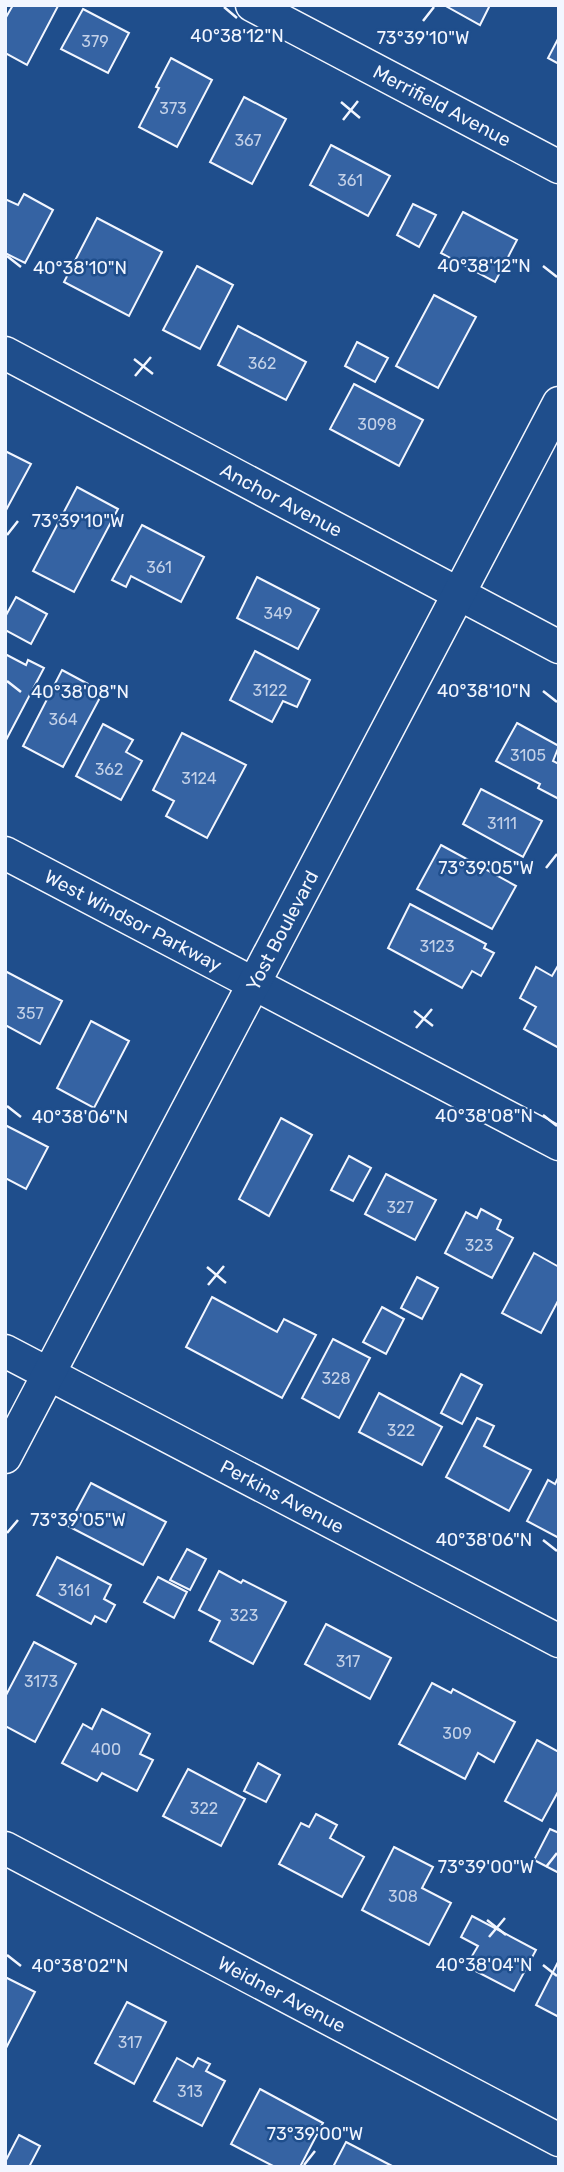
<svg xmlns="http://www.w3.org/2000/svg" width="564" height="2172" font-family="Rubik,sans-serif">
<rect width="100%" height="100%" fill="#1f4e8c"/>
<g fill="#3563a3" stroke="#f2f6ff" stroke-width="2">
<path d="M13,5L58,6L27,65L5,53V19Z"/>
<path d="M444,5H490L480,25Z"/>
<path d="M83,9L129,33L108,73L61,49Z"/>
<path d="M559,37V64L548,58Z"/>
<path d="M171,58L212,80L177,147L139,127L159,88L156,87Z"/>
<path d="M244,97L286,119L252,184L210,162Z"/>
<path d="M331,145L390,176L368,216L310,185Z"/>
<path d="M24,194L53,210L25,263L5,253V199L18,205Z"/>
<path d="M413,204L436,215L419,247L397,235Z"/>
<path d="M463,212L517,240L495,282L441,253Z"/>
<path d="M97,218L162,252L129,316L64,282Z"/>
<path d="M197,266L233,285L200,349L163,330Z"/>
<path d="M434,295L476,317L438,388L396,366Z"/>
<path d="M238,326L306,362L286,400L218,365Z"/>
<path d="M357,342L388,358L375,382L345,366Z"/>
<path d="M354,384L423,420L399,466L330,429Z"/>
<path d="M5,451L31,464L5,512Z"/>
<path d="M77,487L118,509L74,592L33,571Z"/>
<path d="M142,525L204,557L181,602L131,576L126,587L112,580Z"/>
<path d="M257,577L319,609L298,649L237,618Z"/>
<path d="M16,597L47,614L31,644L5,630V617Z"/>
<path d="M255,651L310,680L297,707L283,701L272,722L230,700Z"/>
<path d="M5,654L26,665L28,660L44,668L5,742Z"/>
<path d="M62,670L103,692L63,767L23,746Z"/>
<path d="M517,723L559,746L553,761L559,764V799L538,788L540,784L496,761Z"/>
<path d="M103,724L133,740L126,752L142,761L121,800L76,776Z"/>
<path d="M182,733L246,765L207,838L166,816L174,801L153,790Z"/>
<path d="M481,789L542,821L523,857L463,824Z"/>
<path d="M441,845L516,886L492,929L417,889Z"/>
<path d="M410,904L486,944L484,948L494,953L481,976L472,971L462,988L388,948Z"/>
<path d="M559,964V1048L524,1029L536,1007L520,998L536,967L552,976Z"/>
<path d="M5,971L62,1001L40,1044L5,1025Z"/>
<path d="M91,1021L129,1041L94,1108L57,1088Z"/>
<path d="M281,1118L312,1135L269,1216L239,1199Z"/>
<path d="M5,1125L48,1147L26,1189L5,1178Z"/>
<path d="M349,1156L371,1168L353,1201L331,1190Z"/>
<path d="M386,1174L436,1200L415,1240L365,1214Z"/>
<path d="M481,1209L501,1220L497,1229L513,1238L492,1278L445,1253L466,1212L477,1218Z"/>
<path d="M534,1253L559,1267V1299L541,1333L502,1313Z"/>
<path d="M417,1277L438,1288L422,1319L401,1308Z"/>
<path d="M212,1297L277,1332L284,1319L316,1335L282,1398L186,1347Z"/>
<path d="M382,1307L404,1319L386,1354L363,1342Z"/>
<path d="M333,1339L370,1358L339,1418L302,1398Z"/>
<path d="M461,1374L482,1385L462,1424L441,1413Z"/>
<path d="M379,1393L442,1427L422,1465L359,1432Z"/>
<path d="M477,1418L494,1426L484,1446L531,1470L509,1511L446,1477Z"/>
<path d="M559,1476V1538L527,1521L548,1480L555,1484Z"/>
<path d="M91,1483L166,1522L143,1565L68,1526Z"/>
<path d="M187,1549L206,1559L190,1590L170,1580Z"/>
<path d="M57,1557L111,1585L104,1599L115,1605L106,1622L95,1616L91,1624L37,1595Z"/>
<path d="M219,1571L241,1583L243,1580L286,1602L253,1664L210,1641L220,1621L199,1610Z"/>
<path d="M158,1577L187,1592L174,1618L144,1602Z"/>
<path d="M326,1624L391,1658L370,1699L305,1664Z"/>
<path d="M34,1642L76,1664L35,1742L5,1726V1697Z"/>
<path d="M432,1683L451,1693L453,1689L515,1722L494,1762L478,1753L465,1779L399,1744Z"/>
<path d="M102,1709L150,1734L140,1754L153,1760L137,1791L102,1773L97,1781L62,1763L83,1724L92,1729Z"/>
<path d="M537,1740L559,1752V1790L542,1821L505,1801Z"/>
<path d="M258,1763L280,1775L266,1802L244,1791Z"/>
<path d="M188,1769L245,1799L221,1846L163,1816Z"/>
<path d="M316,1814L337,1825L330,1838L364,1857L342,1897L279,1864L301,1823L309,1827Z"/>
<path d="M550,1829L559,1833V1873L534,1860Z"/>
<path d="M394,1847L433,1867L422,1888L451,1903L429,1945L362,1910Z"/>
<path d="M472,1916L536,1950L514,1991L466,1966L478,1946L461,1937Z"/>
<path d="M558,1962H559V2017L536,2005Z"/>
<path d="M5,1977L35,1992L5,2050Z"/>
<path d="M127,2002L166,2022L134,2084L95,2063Z"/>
<path d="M177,2058L193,2067L198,2058L210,2064L206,2071L225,2081L202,2126L154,2101Z"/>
<path d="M260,2089L323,2123L300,2167H275L231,2144Z"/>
<path d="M19,2135L40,2146L29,2167H5V2162Z"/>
<path d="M346,2142L394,2167H333Z"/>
</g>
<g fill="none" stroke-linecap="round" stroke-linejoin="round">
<g stroke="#f2f6ff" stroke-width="35">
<g id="minor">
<path id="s1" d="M252,5L559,167"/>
<path id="s2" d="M5,353L559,647"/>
<path id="s3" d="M5,853L559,1144"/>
<path id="s4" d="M5,1351L559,1641"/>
<path id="s5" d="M5,1457L559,403"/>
<path id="s6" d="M5,1848L559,2140"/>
</g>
</g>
<use href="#minor" stroke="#1f4e8c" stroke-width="32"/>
</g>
<path fill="none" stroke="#f2f6ff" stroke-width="2.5" d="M224,7L237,18M423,21L434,7M341,102L360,118M343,120L358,101M7,256L21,267M543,266L557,277M134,359L153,374M135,376L151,357M7,535L18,521M7,681L21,692M543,691L557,702M546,868L557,854M414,1011L433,1026M416,1028L432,1009M7,1106L21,1117M543,1115L557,1126M207,1267L226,1283M208,1285L224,1266M7,1533L18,1520M543,1540L557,1551M546,1867L557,1853M487,1920L506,1935M489,1937L505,1918M7,1955L21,1966M543,1965L557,1976M304,2165L315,2151"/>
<g text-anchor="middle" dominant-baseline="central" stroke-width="5" stroke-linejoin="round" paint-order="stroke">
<g font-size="16" fill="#c3d1e8">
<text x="95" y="41">379</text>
<text x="173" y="108">373</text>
<text x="248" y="140">367</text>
<text x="350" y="180">361</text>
<text x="262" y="363">362</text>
<text x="377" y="424">3098</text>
<text x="159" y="567">361</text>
<text x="278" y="613">349</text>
<text x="270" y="690">3122</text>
<text x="63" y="719">364</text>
<text x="528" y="755">3105</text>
<text x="109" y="769">362</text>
<text x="199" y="778">3124</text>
<text x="502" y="823">3111</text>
<text x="437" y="946">3123</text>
<text x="30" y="1013">357</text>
<text x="400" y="1207">327</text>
<text x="479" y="1245">323</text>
<text x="336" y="1378">328</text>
<text x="401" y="1430">322</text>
<text x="74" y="1590">3161</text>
<text x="244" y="1615">323</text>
<text x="348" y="1661">317</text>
<text x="41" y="1681">3173</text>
<text x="457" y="1733">309</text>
<text x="106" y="1749">400</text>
<text x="204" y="1808">322</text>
<text x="403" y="1896">308</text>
<text x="130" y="2042">317</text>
<text x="190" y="2091">313</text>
</g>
<g font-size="19" fill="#f2f6ff" stroke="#1f4e8c">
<text stroke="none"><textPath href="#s1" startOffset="215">Merrifield Avenue</textPath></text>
<text stroke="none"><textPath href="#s2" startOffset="313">Anchor Avenue</textPath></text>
<text stroke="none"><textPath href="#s3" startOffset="145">West Windsor Parkway</textPath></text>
<text stroke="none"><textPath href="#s5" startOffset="595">Yost Boulevard</textPath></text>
<text stroke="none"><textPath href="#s4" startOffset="313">Perkins Avenue</textPath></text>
<text stroke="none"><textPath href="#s6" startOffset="313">Weidner Avenue</textPath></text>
</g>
</g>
<g font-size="18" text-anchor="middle" fill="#f2f6ff" stroke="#1f4e8c" stroke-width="5" stroke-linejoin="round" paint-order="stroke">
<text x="237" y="42">40°38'12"N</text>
<text x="423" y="44">73°39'10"W</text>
<text x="484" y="272">40°38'12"N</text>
<text x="80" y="274">40°38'10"N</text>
<text x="78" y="527">73°39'10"W</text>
<text x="484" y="697">40°38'10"N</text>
<text x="80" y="698">40°38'08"N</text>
<text x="486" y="874">73°39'05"W</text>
<text x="484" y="1122">40°38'08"N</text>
<text x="80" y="1123">40°38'06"N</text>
<text x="78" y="1526">73°39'05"W</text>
<text x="484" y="1546">40°38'06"N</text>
<text x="486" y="1873">73°39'00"W</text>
<text x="484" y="1971">40°38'04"N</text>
<text x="80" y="1972">40°38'02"N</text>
<text x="315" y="2140">73°39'00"W</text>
</g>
<rect width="564" height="2172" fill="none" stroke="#f2f6ff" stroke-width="14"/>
</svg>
